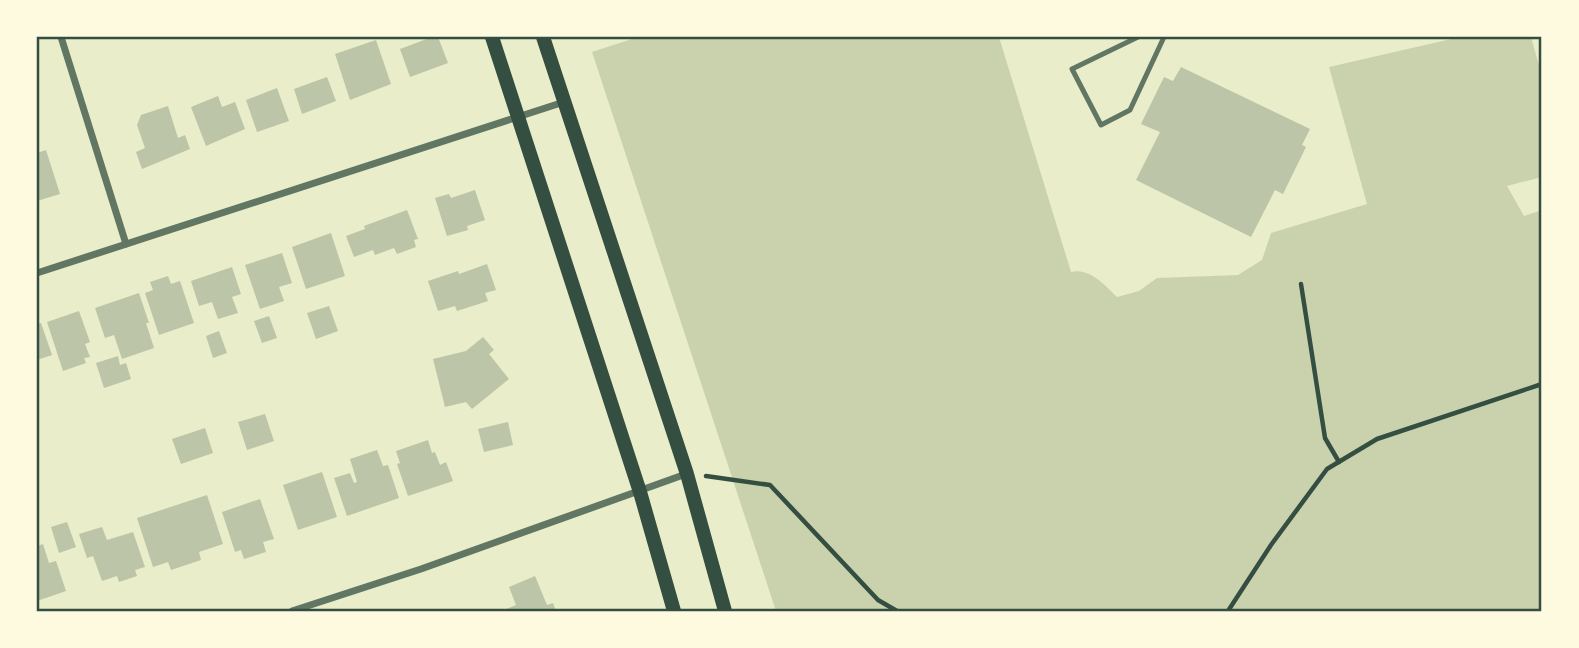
<svg xmlns="http://www.w3.org/2000/svg" width="1579" height="648" font-family="'Open Sans',sans-serif">
<rect width="100%" height="100%" fill="#e9edc9"/>
<path fill="#cad2ad" d="M638,37H999L1071,272C1089,267 1105,285 1117,297L1139,291L1157,278L1238,275L1262,260L1271,233L1367,204L1329,67L1460,37H1531L1542,76V177L1507,186L1524,216L1542,210V611H776L592,52Z"/>
<g fill="#bcc5a7">
<path d="M432,37H438L448,63L410,77L400,49Z"/>
<path d="M376,40L391,84L350,100L335,54Z"/>
<path d="M1181,67L1310,129L1302,145L1306,147L1283,194L1275,190L1251,237L1136,180L1160,132L1141,124L1164,77L1173,81Z"/>
<path d="M327,77L336,101L302,114L294,89Z"/>
<path d="M277,88L289,121L257,132L246,100Z"/>
<path d="M218,96L222,107L235,102L245,129L206,146L191,107Z"/>
<path d="M168,106L178,138L185,135L190,149L142,169L136,152L145,148L137,125L141,115Z"/>
<path d="M46,150L60,194L37,201V153Z"/>
<path d="M475,190L485,220L467,226L468,230L447,236L435,198L449,194L451,198Z"/>
<path d="M407,210L418,239L414,240L416,247L397,254L394,248L375,255L373,250L354,257L346,236L365,229L364,226Z"/>
<path d="M331,233L345,276L306,289L292,247Z"/>
<path d="M282,253L292,283L279,287L284,301L260,309L245,265Z"/>
<path d="M487,264L496,290L485,293L488,301L457,311L455,306L438,311L428,281L458,271L459,274Z"/>
<path d="M232,267L241,294L232,297L238,313L218,319L212,302L199,306L191,281Z"/>
<path d="M168,276L171,284L180,281L194,323L159,335L145,293L153,290L150,282Z"/>
<path d="M139,293L149,323H146L154,348L122,359L114,335L105,338L95,308Z"/>
<path d="M329,306L338,331L316,339L307,313Z"/>
<path d="M79,311L90,342L85,344L90,357L84,358L86,363L63,371L47,322Z"/>
<path d="M269,316L277,338L262,343L254,321Z"/>
<path d="M41,323L52,355L37,360V324Z"/>
<path d="M219,331L227,353L213,358L206,336Z"/>
<path d="M483,337L494,350L489,354L509,379L472,409L466,402L445,407L433,359L466,351Z"/>
<path d="M118,356L120,365L126,363L131,379L104,388L96,363Z"/>
<path d="M265,414L274,441L247,450L238,422Z"/>
<path d="M508,422L513,445L484,452L478,429Z"/>
<path d="M205,428L213,453L181,464L172,439Z"/>
<path d="M428,440L432,453L435,452L440,465L446,462L453,481L408,496L397,464L400,463L396,451Z"/>
<path d="M377,450L383,466L388,465L399,498L347,516L334,478L350,473L354,483L357,482L350,459Z"/>
<path d="M322,472L337,517L298,530L283,485Z"/>
<path d="M207,495L223,544L199,552L201,560L171,570L168,562L153,567L137,518Z"/>
<path d="M260,499L274,539L263,542L266,552L244,559L241,550L235,552L222,512Z"/>
<path d="M67,522L76,547L59,553L51,527Z"/>
<path d="M102,527L107,540L133,532L145,567L135,570L137,576L119,582L117,576L102,581L93,556L87,558L79,534Z"/>
<path d="M43,544L49,563L56,561L66,591L37,601V546Z"/>
<path d="M535,576L547,605L553,603L556,611H501L516,605L509,587Z"/>
</g>
<g fill="none" stroke-linecap="round" stroke-linejoin="round">
<g stroke="#344e41" stroke-width="4.5">
<path d="M1301,284L1325,438L1339,462"/>
<path d="M706,476L770,485L878,600L897,611"/>
<path d="M1228,611L1271,545L1327,469L1377,439L1542,384"/>
</g>
<path stroke="#617663" stroke-width="5" d="M1138,37L1072,69L1101,125L1130,110L1164,37"/>
<g stroke="#617663" stroke-width="7">
<path d="M61,37L126,244"/>
<path d="M37,273L564,102"/>
<path d="M292,611L421,569L686,474"/>
</g>
<g stroke="#344e41" stroke-width="14">
<path d="M492,37L640,492L674,611"/>
<path d="M543,37L687,474L725,611"/>
</g>
</g>
<rect width="1579" height="648" fill="none" stroke="#fefae0" stroke-width="77"/>
<rect x="38" y="38" width="1502" height="572" fill="none" stroke="#344e41" stroke-width="2.5"/>
</svg>
